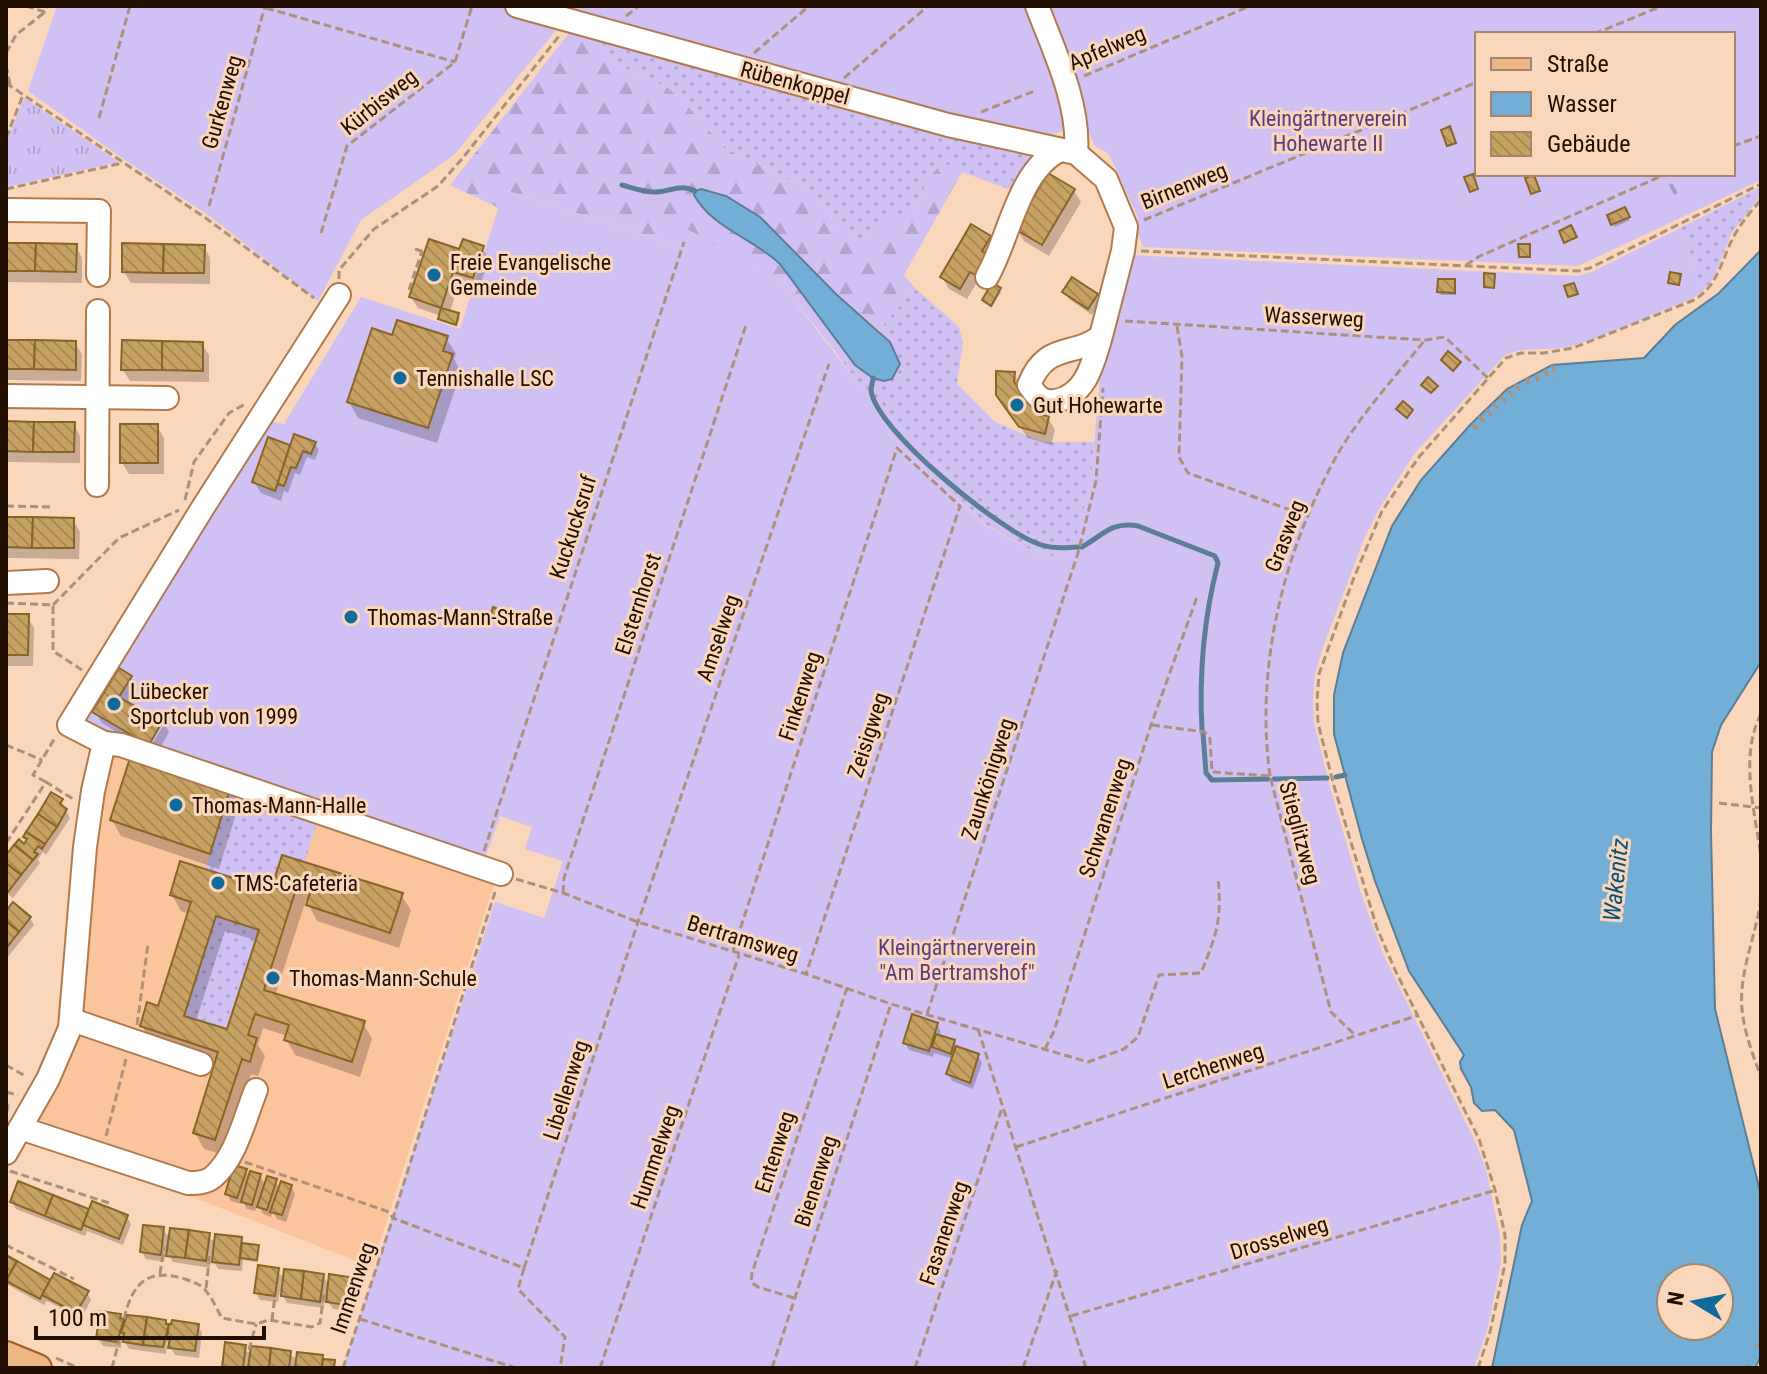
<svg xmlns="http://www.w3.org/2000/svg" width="1767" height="1374" font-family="'Roboto Condensed',sans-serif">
<defs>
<pattern id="grass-dots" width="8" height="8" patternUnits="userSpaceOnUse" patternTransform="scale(2)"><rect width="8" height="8" fill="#d0c0f3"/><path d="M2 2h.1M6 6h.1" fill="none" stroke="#b2a4cf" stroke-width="1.8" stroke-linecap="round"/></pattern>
<pattern id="forest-firs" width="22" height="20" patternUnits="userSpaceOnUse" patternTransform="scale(2)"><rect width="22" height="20" fill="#d0c0f3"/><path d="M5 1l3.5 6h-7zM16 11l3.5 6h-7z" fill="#b2a4cf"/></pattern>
<pattern id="park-tufts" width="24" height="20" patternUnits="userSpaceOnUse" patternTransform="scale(2)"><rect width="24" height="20" fill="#d0c0f3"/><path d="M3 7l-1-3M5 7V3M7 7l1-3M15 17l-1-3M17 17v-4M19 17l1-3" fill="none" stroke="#b2a4cf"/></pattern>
<pattern id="building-back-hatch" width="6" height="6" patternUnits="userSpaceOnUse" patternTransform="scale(2)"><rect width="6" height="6" fill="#c6a163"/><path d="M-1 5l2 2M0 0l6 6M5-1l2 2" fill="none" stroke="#aa8954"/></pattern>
</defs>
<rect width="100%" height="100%" fill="#fad6bb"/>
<path fill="#fac59d" d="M115,749L496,878L372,1267L205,1202L25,1137L54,1083L96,831Z"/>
<g fill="url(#grass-dots)">
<path d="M604,37L1037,151L1014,191L962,172L943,163L930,176L912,215H901L876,235L853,240L835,224L812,191L724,148L686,104L667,87L612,63L601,50Z"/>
<path d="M1761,187V195L1731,234L1713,279L1703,291L1680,228Z"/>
<path d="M915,288L959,327L963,343L957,384L995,422L1042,442H1094L1091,481L1073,552L1060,557L1038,554L986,525L900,448L864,391L835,351L843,348L855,365L890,342L879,330Z"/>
<path d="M230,789L318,818L305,862L282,855L271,890L205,869Z"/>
<path d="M216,916L259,930L227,1029L184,1016Z"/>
</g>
<path fill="url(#forest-firs)" d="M573,28L604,37L601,50L612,63L667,87L686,104L724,148L812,191L835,224L853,240L876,235L886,215H912L930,176L943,162L962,172L904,275L915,288L879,330C865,317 850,307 836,294C808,268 735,177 695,191C702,226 746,233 770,254C799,279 821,317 843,348L835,351L777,278L686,229L680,246L505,190L499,208L450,185Z"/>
<path fill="url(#park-tufts)" d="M24,98L119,162L6,187V143Z"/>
<g fill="#d0c0f3" fill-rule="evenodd">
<path d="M57,6H494L561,24L454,155L361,220L318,301L211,217L122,158L28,91Z"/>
<path d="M544,6H1030L1067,107L1062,131L1040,139Z"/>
<path d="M1041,6H1761V180L1578,266L1143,247L1136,229L1138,218L1109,154L1094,145ZM1477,34H1733V174H1477Z"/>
<path d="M504,190L679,246L685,228L777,278L864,391L900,448L986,526L1038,554L1060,557L1073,552L1091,481L1100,376L1129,255L1577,276L1592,272L1680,228L1703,291L1693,298C1653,314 1612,334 1571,346C1549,352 1524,345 1504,356L1415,453L1379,509L1365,537L1323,647L1315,674L1313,700L1314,723L1330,787L1361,893L1383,954L1475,1141L1486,1170L1500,1236L1501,1264L1487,1331L1474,1368H343L495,902L544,918L563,861L525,849L532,827L500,816L485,859L116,738L82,721L266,420L284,424L361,297L460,329Z"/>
</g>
<g fill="#73aed6" stroke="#5b7e96" stroke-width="2" fill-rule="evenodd">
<path d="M701,189L726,196L760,217L837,295L890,342L900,364L892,379L884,381L873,378L855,365L780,264C753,238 713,229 694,195L695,191Z"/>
<path d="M1761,250V662L1721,725L1712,752L1711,832L1715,1009L1761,1195V1356L1755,1368H1492L1522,1225L1532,1201L1514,1130L1495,1110L1482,1111L1474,1103L1471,1087L1461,1069L1460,1062L1464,1055L1409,971L1375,881L1362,839L1334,734V695L1343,653L1392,526L1421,480L1470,425L1507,389L1552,365L1644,358L1675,325L1719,293ZM1671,1278H1719V1326H1671Z"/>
</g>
<g fill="#0003" fill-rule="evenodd">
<path d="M1049,176L1074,191L1081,202L1049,256L1024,241L1017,229Z"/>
<path d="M1672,183L1678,193L1674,195L1669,185Z"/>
<path d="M1624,209L1630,220L1615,227L1610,216Z"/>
<path d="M990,237L996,249L984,287L977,282L967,299L949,289L942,277Z"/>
<path d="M6,245L76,246L82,258V283L6,282Z"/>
<path d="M204,246L210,258V284L131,283L124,272Z"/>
<path d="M482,248L489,259L479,289L459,282L450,312L460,318L457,326L442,321L441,316L418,308L411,297L461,252Z"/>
<path d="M1454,281L1456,295H1441L1439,292Z"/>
<path d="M999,289L1001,292L992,307L986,303L984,300Z"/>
<path d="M1064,292L1096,295L1100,302L1092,315L1069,299Z"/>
<path d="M393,337L446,338L456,354L454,359L461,372L437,443L358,418L349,402Z"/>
<path d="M6,342L75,343L82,354L81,381L6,380Z"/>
<path d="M202,344L209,355V382L130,381L123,370Z"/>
<path d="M1014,374L1038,417L1048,418L1055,430L1051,445L1028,438L1005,407Z"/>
<path d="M6,423L74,424L80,436V463L6,462Z"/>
<path d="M157,426L164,438V474H129L122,463Z"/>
<path d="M314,443L319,450L315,460L307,457L300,475L295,473L288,493L284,491L281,501L261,493L254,482L289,447L291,450Z"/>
<path d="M6,519L73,520L80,532L79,559L6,558Z"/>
<path d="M6,616H27L34,628L33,666H6Z"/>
<path d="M130,677L137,689L128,704L163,721L169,732L156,755L148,751L164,724H159L145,749L102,723L95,712Z"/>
<path d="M230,788L239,804L219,869L121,836L112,820Z"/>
<path d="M61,801L70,818L46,855L43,852L38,859L40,863L13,898L6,892V859L25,847L28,841L25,837Z"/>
<path d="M283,857L401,895L411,910L399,948L317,921L306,900L275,996L363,1023L372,1039L360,1077L295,1055L286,1039L287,1036L263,1028L258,1045L265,1056L258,1076L251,1074L224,1155L204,1149L195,1133L217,1063L151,1042L142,1026L160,1009L190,914L181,911L172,895L272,892ZM225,931L258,941L229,1032L196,1021Z"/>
<path d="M6,914L30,918L34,925L6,959Z"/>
<path d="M937,1024L941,1032L939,1037L954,1042L958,1049L978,1056L982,1063L973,1089L952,1081L948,1074L953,1059L934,1053L933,1057L909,1050L905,1043Z"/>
<path d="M6,1099L10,1106L6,1121Z"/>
<path d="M246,1171L250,1179L260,1176L266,1186L275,1181L280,1189L291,1186L295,1194L286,1222L277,1219L273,1211L271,1217L263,1214L258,1204L255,1211L247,1209L242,1200L241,1204L231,1201L227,1194Z"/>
<path d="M19,1184L90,1211L127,1217L131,1224L123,1245L87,1231L85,1236L16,1209L12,1202Z"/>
<path d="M163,1229L166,1234L171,1235H209L211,1240H217L241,1239L244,1245L258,1246V1262L243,1260L242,1271L218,1269L211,1256L210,1268L173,1262L166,1250L164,1262L146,1259L142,1252Z"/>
<path d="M6,1257L51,1282L87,1293L91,1300L81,1319L47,1301L44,1305L6,1284Z"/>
<path d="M277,1270L280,1275L285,1276H323L330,1286L355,1280L359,1287L356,1312L333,1309L325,1297L324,1308L287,1303L280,1291L278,1302L260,1300L256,1293Z"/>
<path d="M120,1316L123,1321H165L168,1326L173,1327L198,1326L202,1333L199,1358L175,1355L167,1342L166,1354L129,1349L122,1337L121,1348L103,1346L99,1339Z"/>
<path d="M245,1347L247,1352L290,1353L293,1357L298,1358L322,1357L325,1361L334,1362L335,1368H224Z"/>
</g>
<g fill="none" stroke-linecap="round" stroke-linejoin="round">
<g stroke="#5b7e96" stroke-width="5">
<path d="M622,185C633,188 643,192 655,192C670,192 680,183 695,191"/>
<path d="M873,378C873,380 871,388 871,390C875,430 999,529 1036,543C1050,549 1064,548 1079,547"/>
<path d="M1082,547C1102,536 1111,521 1138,526L1215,556L1218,563C1204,617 1199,674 1202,730"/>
<path d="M1203,733L1206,773L1212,780L1268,779"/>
<path d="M1336,777L1345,775"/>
<path d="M1274,779L1327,778"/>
</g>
</g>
<g fill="url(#building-back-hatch)" stroke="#886526" stroke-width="2" fill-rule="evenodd">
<path d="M1450,126L1456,143L1447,146L1441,130Z"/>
<path d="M1048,173L1075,189L1042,245L1015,229Z"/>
<path d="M1473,174L1478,189L1470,192L1464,177Z"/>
<path d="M1534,175L1540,191L1531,194L1525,178Z"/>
<path d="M1625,207L1630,217L1611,225L1607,215Z"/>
<path d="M971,224L991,236L982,251L990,255L977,276L970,272L960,289L940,277Z"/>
<path d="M1571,225L1577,237L1564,243L1559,231Z"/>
<path d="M429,239L459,249L463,239L484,246L473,278L453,272L441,308L409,297Z"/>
<path d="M6,243H36L35,271H6Z"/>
<path d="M36,243L77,244L76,272L35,271Z"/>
<path d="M122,243L164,244L163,273L122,272Z"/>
<path d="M164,244L205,245L204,273H163Z"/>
<path d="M1518,244H1530V257H1519Z"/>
<path d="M1670,272L1681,274L1679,285L1668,283Z"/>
<path d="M1484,273L1495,274L1494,288L1484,287Z"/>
<path d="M1072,277L1098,294L1088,309L1062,292Z"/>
<path d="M1438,279H1455V293L1437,292Z"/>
<path d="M992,283L1001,288L991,306L982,300Z"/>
<path d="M1574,283L1578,294L1568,297L1564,286Z"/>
<path d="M441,308L459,313L456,325L438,319Z"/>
<path d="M397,320L448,336L443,351L453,354L428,428L347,402L372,328L392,335Z"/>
<path d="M6,340H35L34,369H6Z"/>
<path d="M35,340L76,341V370L34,369Z"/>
<path d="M122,340L162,341V370H121Z"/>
<path d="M162,341L203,342V371L162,370Z"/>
<path d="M1448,351L1461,362L1453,371L1441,360Z"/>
<path d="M996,371L1015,372L1014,382L1040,415L1049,416L1045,434L1019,427L996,395Z"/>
<path d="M1428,377L1438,386L1431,393L1421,385Z"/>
<path d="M1403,401L1413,410L1407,418L1396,409Z"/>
<path d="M6,421L34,422L33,452L6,451Z"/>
<path d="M34,422H75L74,452H33Z"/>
<rect x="120" y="424" width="38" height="39"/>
<path d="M294,434L316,442L311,454L303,451L296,468L291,467L284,486L277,484Z"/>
<path d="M268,437L290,445L275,491L252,482Z"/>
<path d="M6,517H33L32,548L6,547Z"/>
<path d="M33,517L74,518V548H32Z"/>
<path d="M493,607L503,611L500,621L490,618Z"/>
<path d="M6,614H29L28,655H6Z"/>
<path d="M119,668L132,676L119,697L147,713L148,710L164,719L149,745L92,712Z"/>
<path d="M132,752L231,786L210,854L110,820Z"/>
<path d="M51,792L63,799L60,804L67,809L57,827L38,814Z"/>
<path d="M38,814L57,827L45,844L26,832Z"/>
<path d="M26,832L45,844L42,849L38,846L34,852L38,854L33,860L14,845L19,839L24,844L27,839L23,837Z"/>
<path d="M14,845L33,860L21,875L6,863V855Z"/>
<path d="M282,855L403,893L390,933L306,905L311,890L297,886L264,990L365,1021L352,1062L284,1040L289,1025L255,1014L248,1035L257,1038L250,1062L242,1059L215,1140L193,1133L218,1052L140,1026L147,1002L158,1006L191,902L170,895L180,861L271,890ZM216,916L259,930L227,1029L184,1016Z"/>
<path d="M6,863L21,875L8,892L6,890Z"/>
<path d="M13,902L31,917L19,932L6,921V911Z"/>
<path d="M6,921L19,932L7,947L6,946Z"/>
<path d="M912,1014L938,1023L929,1051L903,1043Z"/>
<path d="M936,1034L955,1040L951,1054L932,1047Z"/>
<path d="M956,1046L979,1054L970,1083L946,1074Z"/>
<path d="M234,1165L247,1169L237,1198L225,1194Z"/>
<path d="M250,1171L261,1174L252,1205L241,1202Z"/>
<path d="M267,1176L277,1179L267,1210L257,1207Z"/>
<path d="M18,1181L53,1195L45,1216L10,1202Z"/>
<path d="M281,1181L292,1185L282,1215L270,1212Z"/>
<path d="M53,1195L89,1209L81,1230L45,1216Z"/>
<path d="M92,1201L128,1215L119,1239L83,1225Z"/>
<path d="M143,1225L164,1227L161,1255L140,1252Z"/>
<path d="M170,1228L189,1230L185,1258L166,1256Z"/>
<path d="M189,1230L210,1233L206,1261L185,1258Z"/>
<path d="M215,1234L242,1237L239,1265L212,1262Z"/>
<path d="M242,1243L259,1245L257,1260L240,1258Z"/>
<path d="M6,1255L17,1261L6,1281Z"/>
<path d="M17,1261L50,1280L40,1299L6,1281Z"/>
<path d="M258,1265L279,1268L275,1296L254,1293Z"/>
<path d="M284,1269L304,1271L301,1299L281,1296Z"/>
<path d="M304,1271L324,1274L320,1302L301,1299Z"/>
<path d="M54,1273L89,1291L76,1313L42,1295Z"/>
<path d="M329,1274L356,1278L353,1306L326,1302Z"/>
<path d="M100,1311L121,1314L120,1318L124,1319L117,1342L96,1339Z"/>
<path d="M127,1315L147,1317L143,1345L123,1342L124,1333H121Z"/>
<path d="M147,1317L166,1320V1324H169L163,1347L143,1345Z"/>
<path d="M172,1320L199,1324L195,1351L168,1348L170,1339L167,1338L169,1324H171Z"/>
<path d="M225,1342L246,1345L243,1368H222Z"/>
<path d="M251,1346L271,1348L269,1368H248Z"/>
<path d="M271,1348L291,1351L289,1368H269Z"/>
<path d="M297,1352L323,1355L322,1368H295Z"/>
<path d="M323,1359L335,1360L334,1368H322Z"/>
</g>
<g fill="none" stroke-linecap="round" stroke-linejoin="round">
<g stroke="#b07a4d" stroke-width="26">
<g id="minor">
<path d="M517,6L948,125L1076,153L1106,179L1126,227L1123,251L1101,336C1074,358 1046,341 1029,385C1036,395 1041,403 1055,401C1086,396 1093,363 1101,336"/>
<path d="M1037,6C1054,51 1080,104 1076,153"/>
<path d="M6,210L99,211L98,275"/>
<path d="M987,277C1009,239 1018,170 1060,150"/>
<path d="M339,295L202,509L69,725L104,743L121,745L501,874"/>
<path d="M6,396L167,398"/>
<path d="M97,485L98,311"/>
<path d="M6,583L47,581"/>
<path d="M72,1020L201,1064"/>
<path d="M20,1128L188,1183C197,1183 206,1183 213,1177C236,1158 245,1117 256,1090"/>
<path d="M6,1153L48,1079L70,1028L85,847L93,791L104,743"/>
</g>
</g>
<g stroke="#9d5d22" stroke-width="30">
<path id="major" d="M6,1355L38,1368"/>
</g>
<g stroke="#ae8f79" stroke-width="3" stroke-dasharray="8 4" stroke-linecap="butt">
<path d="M26,6L45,12L47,6"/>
<path d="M266,8L455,62"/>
<path d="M626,16L639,6"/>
<path d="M1594,34L1662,6"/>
<path d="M6,53L16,35L45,12"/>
<path d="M754,53L809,6"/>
<path d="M6,65L10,85"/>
<path d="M1084,76L1250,6"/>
<path d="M844,78L928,6"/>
<path d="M6,83L207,219L314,298"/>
<path d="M981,112L1037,90"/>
<path d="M99,118L130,6"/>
<path d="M6,138L23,95"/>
<path d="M1733,146L1761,136"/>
<path d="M6,189L123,163"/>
<path d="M209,206L265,6"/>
<path d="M1144,220L1477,82"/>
<path d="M321,233L347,146L455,62L472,6"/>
<path d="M415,249L424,252"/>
<path d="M1141,251L1578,271L1590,268L1761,184"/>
<path d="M1466,265L1480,256L1666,174"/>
<path d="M339,279V270L374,229L438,186L462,159L559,36"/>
<path d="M409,290L422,251"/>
<path d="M1125,321L1425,340L1445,337L1488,378"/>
<path d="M1177,326L1182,357L1179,457L1188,473L1307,516"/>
<path d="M1552,365L1557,377"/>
<path d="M1545,369L1548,380"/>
<path d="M1536,374L1538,382"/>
<path d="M1527,378L1529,385"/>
<path d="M1515,384L1520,390"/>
<path d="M1507,390L1514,397"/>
<path d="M1500,396L1507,403"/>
<path d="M1493,403L1500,410"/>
<path d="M1486,409L1493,417"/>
<path d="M1479,416L1486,424"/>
<path d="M1472,424L1479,431"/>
<path d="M185,500L194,462L229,413L247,403"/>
<path d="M6,506L52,507"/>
<path d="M6,603L53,605V651L82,670"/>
<path d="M53,605L119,538L179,510"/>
<path d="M1761,714C1739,756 1755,811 1761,857"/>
<path d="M1152,725L1205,732L1210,739L1212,772L1270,776L1331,1012L1356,1036"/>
<path d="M6,745L42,760"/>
<path d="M1270,776C1255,667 1283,553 1336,457C1360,415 1395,377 1425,340"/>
<path d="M46,782L33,775L56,736"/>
<path d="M1719,803L1761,808"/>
<path d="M6,843L46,782L73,799"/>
<path d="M484,851L684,242"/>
<path d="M235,879L236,876"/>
<path d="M516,879L563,893L638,922L806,974L891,1004L1088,1062L1124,1049L1138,1037L1159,975L1201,973C1217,933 1222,920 1218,877"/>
<path d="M563,893L564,878L746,325"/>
<path d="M1761,899C1756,937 1736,978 1743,1017C1746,1037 1754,1058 1761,1077"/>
<path d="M733,951L897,448L960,506L806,974"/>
<path d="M927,1014L1078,553L1096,481L1103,388"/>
<path d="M137,1025L148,944"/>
<path d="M978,1029L1086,1368"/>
<path d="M1045,1049L1054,1031L1151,725L1197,597"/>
<path d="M6,1065L27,1077"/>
<path d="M6,1092L18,1095"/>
<path d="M106,1136L126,1059"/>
<path d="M1016,1147L1419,1015"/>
<path d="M245,1162L389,1212L393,1218L524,1268L518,1289L565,1337L560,1368"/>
<path d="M10,1171L112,1204"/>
<path d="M6,1245L74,1279"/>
<path d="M524,1268L638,922L829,364"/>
<path d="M160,1274L164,1247"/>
<path d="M206,1288L210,1252"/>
<path d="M794,1298L758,1287L751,1282L752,1273L847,988"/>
<path d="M1071,1316L1493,1191"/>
<path d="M124,1319C132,1284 147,1267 185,1279C193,1282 201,1284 206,1291C213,1299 217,1310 222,1318L256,1324L269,1320L312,1327L320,1323L324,1293"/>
<path d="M360,1319L516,1368"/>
<path d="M272,1320L275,1296"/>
<path d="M1758,1333H1761"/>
<path d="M1756,1344L1761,1346"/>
<path d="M249,1350L256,1324"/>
<path d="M56,1358L78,1368"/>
<path d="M1747,1365L1753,1368"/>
<path d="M112,1368L121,1333"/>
<path d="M343,1368L393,1218L495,892"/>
<path d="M600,1368L739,955"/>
<path d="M772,1368L891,1004"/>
<path d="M915,1368L1002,1108"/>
<path d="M1023,1368L1057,1270"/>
<path d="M1478,1368L1490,1332L1505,1264V1235L1495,1190L1479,1139L1395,970L1377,928L1334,786L1318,723L1317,701L1319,674L1353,580L1382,511L1419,457L1506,358L1521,353H1544L1573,348L1694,300C1719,285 1721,260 1734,236C1741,223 1751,211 1761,200"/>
</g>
<use href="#minor" stroke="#fff" stroke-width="22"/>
<use href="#major" stroke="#ecb785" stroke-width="26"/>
</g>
<g fill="#106b9a" stroke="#fad6bb" stroke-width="3">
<circle cx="434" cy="275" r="8"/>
<circle cx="400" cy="378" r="8"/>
<circle cx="1017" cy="405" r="8"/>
<circle cx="351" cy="617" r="8"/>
<circle cx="114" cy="704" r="8"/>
<circle cx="176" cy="805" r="8"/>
<circle cx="218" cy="883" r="8"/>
<circle cx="273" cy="978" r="8"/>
</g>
<g text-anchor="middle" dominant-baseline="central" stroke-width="6" stroke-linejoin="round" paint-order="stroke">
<g font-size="22" fill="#230f00" stroke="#fad6bb">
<text transform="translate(1107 48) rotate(-23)">Apfelweg</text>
<text transform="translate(795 83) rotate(15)">Rübenkoppel</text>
<text transform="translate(222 102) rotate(-74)">Gurkenweg</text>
<text transform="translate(379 102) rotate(-39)">Kürbisweg</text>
<text transform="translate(1184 186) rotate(-22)">Birnenweg</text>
<text transform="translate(1314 317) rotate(3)">Wasserweg</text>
<text transform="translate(573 527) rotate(-72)">Kuckucksruf</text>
<text transform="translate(1285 536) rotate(-69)">Grasweg</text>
<text transform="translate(638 604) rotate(-72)">Elsternhorst</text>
<text transform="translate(718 638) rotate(-71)">Amselweg</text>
<text transform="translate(800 696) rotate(-72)">Finkenweg</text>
<text transform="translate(868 735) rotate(-72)">Zeisigweg</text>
<text transform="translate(988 779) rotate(-72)">Zaunkönigweg</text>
<text transform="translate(1105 818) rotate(-72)">Schwanenweg</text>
<text transform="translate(1300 833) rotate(75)">Stieglitzweg</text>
<text transform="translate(743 939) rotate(17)">Bertramsweg</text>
<text transform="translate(1213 1066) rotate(-18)">Lerchenweg</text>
<text transform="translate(566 1090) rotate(-72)">Libellenweg</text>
<text transform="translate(775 1152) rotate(-72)">Entenweg</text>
<text transform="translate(655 1157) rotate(-71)">Hummelweg</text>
<text transform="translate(816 1181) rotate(-72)">Bienenweg</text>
<text transform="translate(944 1233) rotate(-71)">Fasanenweg</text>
<text transform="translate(1279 1238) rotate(-17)">Drosselweg</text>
<text transform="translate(353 1288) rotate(-71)">Immenweg</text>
</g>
<g font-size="22" fill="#583d83" stroke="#fad6bb">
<text x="1328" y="118">Kleingärtnerverein<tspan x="1328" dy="25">Hohewarte II</tspan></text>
<text x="957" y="947">Kleingärtnerverein<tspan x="957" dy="25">"Am Bertramshof"</tspan></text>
</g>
<g font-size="22" fill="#230f00" stroke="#fad6bb" text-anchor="start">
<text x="450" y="262">Freie Evangelische<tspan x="450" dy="25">Gemeinde</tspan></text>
<text x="416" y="378">Tennishalle LSC</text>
<text x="1033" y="405">Gut Hohewarte</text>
<text x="367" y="617">Thomas-Mann-Straße</text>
<text x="130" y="691">Lübecker<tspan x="130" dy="25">Sportclub von 1999</tspan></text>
<text x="192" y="805">Thomas-Mann-Halle</text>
<text x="234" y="883">TMS-Cafeteria</text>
<text x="289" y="978">Thomas-Mann-Schule</text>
</g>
<g font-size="24" font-style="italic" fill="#085379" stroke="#fad6bb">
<text transform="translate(1616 880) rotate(-84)">Wakenitz</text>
</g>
</g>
<rect width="1767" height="1374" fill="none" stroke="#230f00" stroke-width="16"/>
<rect x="1475" y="32" width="260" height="144" fill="#fad6bb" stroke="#a48670" stroke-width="2"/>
<rect x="1491" y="58" width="40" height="12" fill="#ecb785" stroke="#a48670" stroke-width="2"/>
<text x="1547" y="72" font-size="24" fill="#230f00">Straße</text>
<rect x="1491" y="92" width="40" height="24" fill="#73aed6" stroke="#a48670" stroke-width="2"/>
<text x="1547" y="112" font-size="24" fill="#230f00">Wasser</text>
<rect x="1491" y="132" width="40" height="24" fill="url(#building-back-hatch)" stroke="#a48670" stroke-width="2"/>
<text x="1547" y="152" font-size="24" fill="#230f00">Gebäude</text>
<g transform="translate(1695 1302) rotate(280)"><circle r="38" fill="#fad6bb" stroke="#a48670" stroke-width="2"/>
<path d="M0-6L14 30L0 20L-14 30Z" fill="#106b9a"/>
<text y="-12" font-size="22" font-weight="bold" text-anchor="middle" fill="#230f00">N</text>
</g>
<path d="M36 1326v12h228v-12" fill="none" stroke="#230f00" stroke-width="4"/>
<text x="48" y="1326" font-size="24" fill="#230f00" stroke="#fad6bb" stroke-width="6" paint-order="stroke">100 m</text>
</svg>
